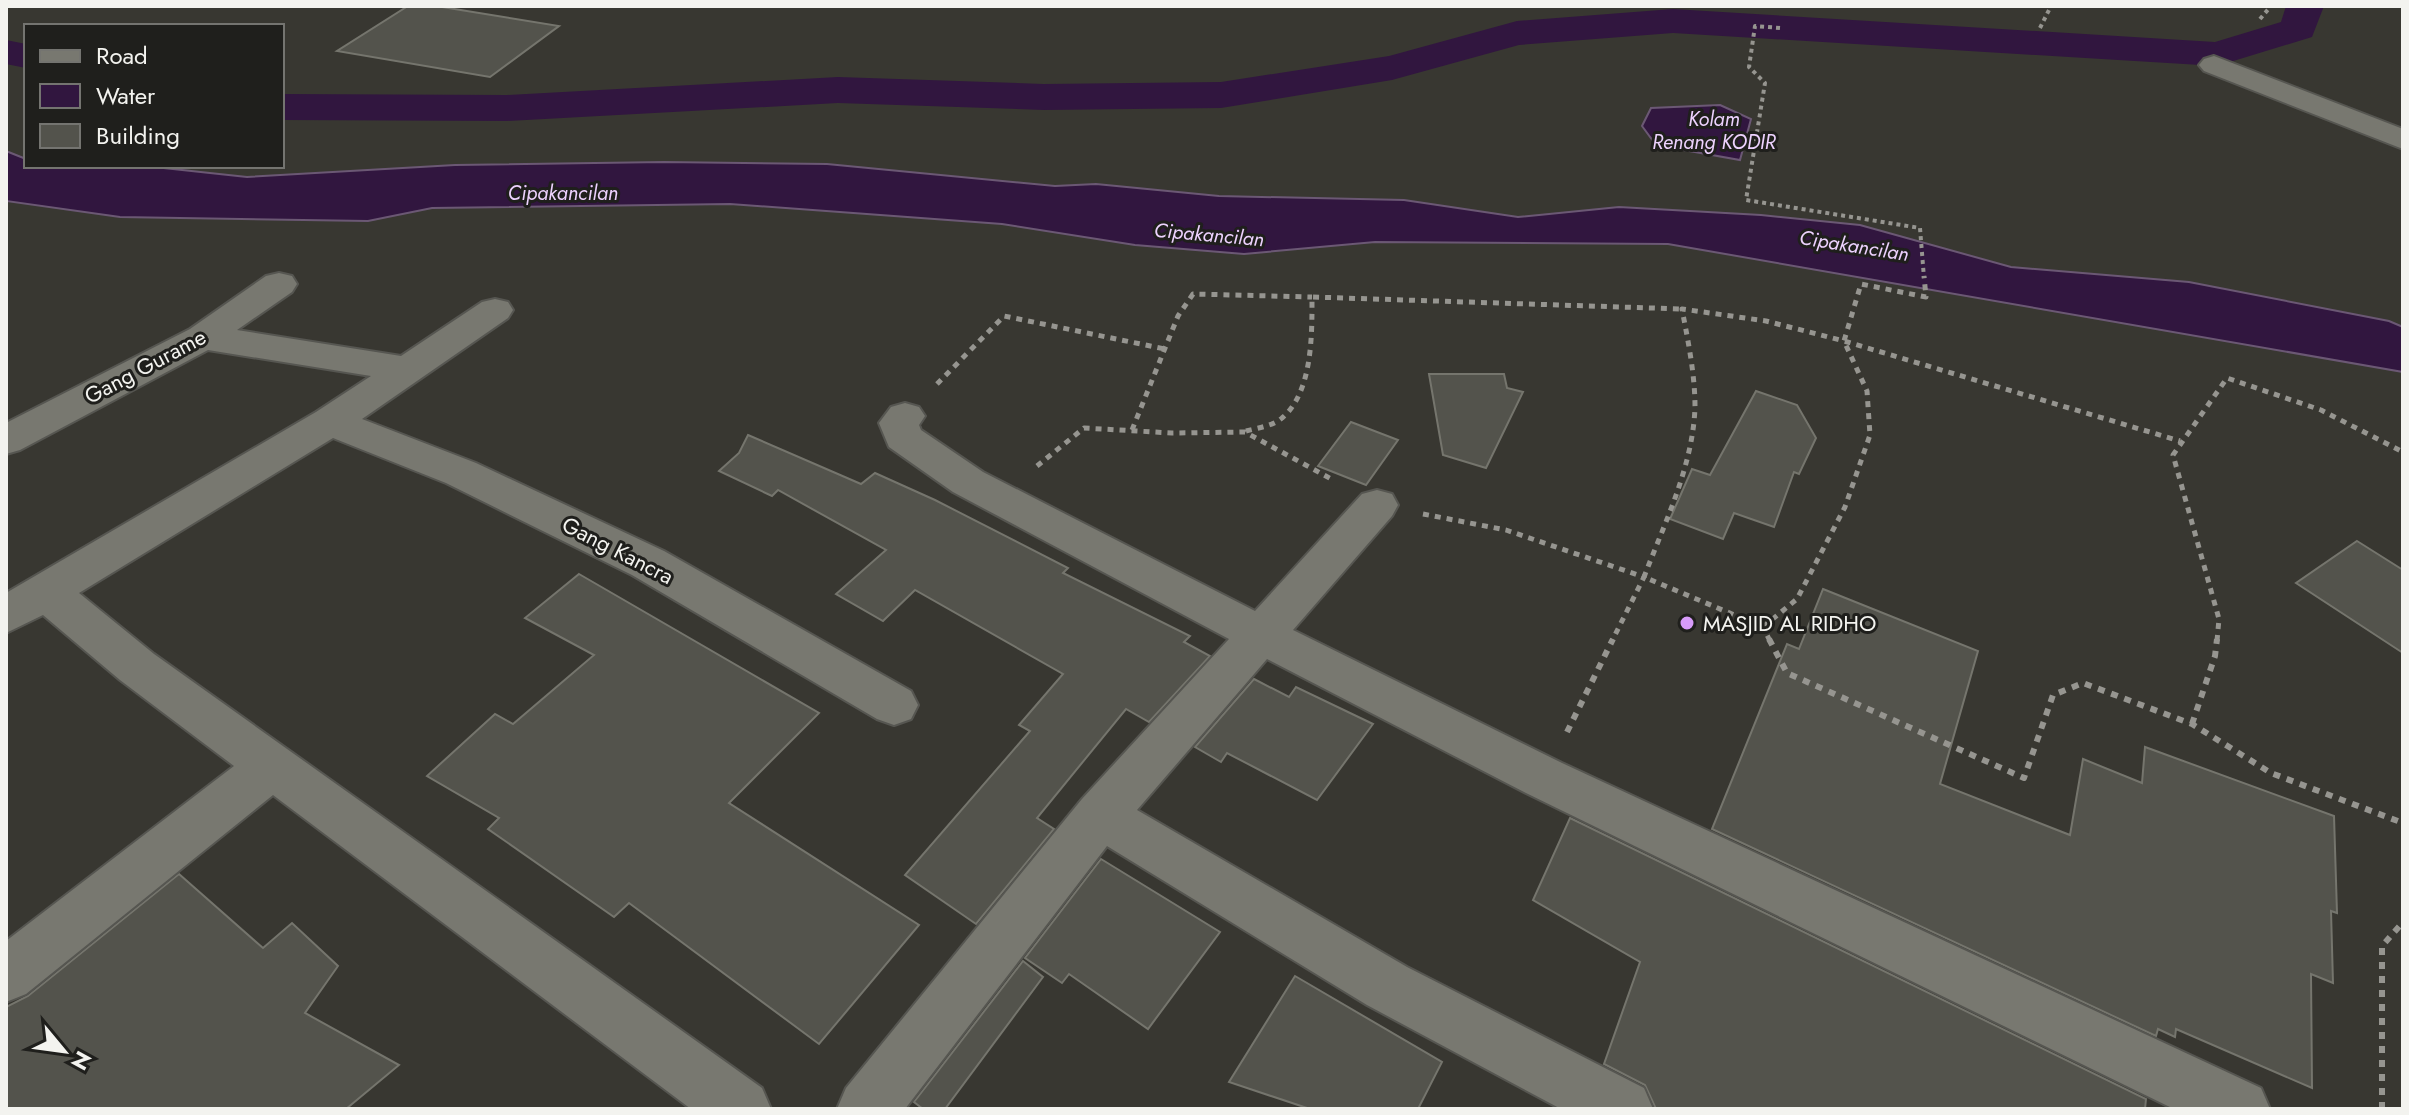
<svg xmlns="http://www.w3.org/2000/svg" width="2409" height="1115" font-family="Jost,sans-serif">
<rect width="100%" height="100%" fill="#383731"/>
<g fill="#31163f" stroke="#6b5874" stroke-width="2">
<path d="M1720,105L1751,119L1740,160L1656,145L1642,126L1651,108Z"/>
<path d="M6,151L26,159V166H145L247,177L455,165L664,162L827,164L1055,186L1096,184L1219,196L1404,200L1518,217L1619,207L1761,215L1860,225L2011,267L2189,282L2389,321L2403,327V372L1668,244L1375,242L1244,254L1135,245L1002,224L730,204L432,208L368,221L120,217L6,201Z"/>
</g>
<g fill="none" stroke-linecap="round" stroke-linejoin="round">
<g fill="#31163f" fill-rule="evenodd">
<path d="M2286,6H2324L2312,37L2217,66L1673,33L1519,45L1392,80L1221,108L1044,110L838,103L507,121L282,120V94L507,95L838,77L1044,84L1221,82L1389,56L1517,21L1673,9L2215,42L2281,22Z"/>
<path d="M6,40L26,44V68L6,64Z"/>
</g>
</g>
<g fill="#53534c" stroke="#75756d" stroke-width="2">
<path d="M408,6H436L559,26L490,77L337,51Z"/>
<path d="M1429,374H1504L1507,388L1523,392L1486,468L1443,455Z"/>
<path d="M1756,391L1797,405L1816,438L1799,474L1794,472L1774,527L1734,513L1723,539L1670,519L1692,469L1710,475Z"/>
<path d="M1351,422L1398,440L1366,485L1318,466Z"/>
<path d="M748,435L861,484L875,473L935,500L1068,568L1063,573L1190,636L1184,642L1210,656L1149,722L1126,709L1037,818L1054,829L976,924L905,875L1030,731L1019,725L1063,674L915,590L883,621L836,594L886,550L778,490L772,496L719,471L739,453Z"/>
<path d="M2357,541L2403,570V653L2296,583Z"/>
<path d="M579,574L819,713L729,803L919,925L819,1044L629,903L614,917L488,829L499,818L427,776L495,714L513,724L594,655L525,618Z"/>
<path d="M1823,589L1978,651L1940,784L2070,835L2083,759L2142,783L2145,747L2334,816L2337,913L2331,911L2333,983L2311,974L2312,1088L2176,1029L2175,1037L2158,1029L2156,1036L1712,829L1787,644L1799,649Z"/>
<path d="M1254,679L1289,697L1296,687L1373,724L1317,800L1227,753L1221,762L1195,747Z"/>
<path d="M1570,818L2146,1099L2145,1109H1656L1645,1085L1604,1064L1640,962L1533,900Z"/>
<path d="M1101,859L1220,932L1148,1029L1069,974L1062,983L1025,958Z"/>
<path d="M179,874L263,948L292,923L338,966L305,1013L399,1065L346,1109H6V1007L28,996Z"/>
<path d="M1023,961L1043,977L945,1109H923L914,1102Z"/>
<path d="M1295,976L1442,1062L1418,1109H1310L1229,1082Z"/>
</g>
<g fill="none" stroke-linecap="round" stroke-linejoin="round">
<g stroke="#565651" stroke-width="4">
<g id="minor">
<path d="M2214,56L2403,129V149L2204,71L2199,65L2204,59Z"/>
<path d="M279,273L292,276L297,284L292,292L237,330L401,356L482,302L495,299L508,302L513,310L508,318L362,419L476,463L664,551L911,691L918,705L911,719L894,725L877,719L632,575L446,483L333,438L79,593L154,654L762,1088L771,1109H691L273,795L26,994L6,1002V941L234,766L120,680L43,615L6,633V593L316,412L371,376L208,350L20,450L6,454V423L190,329L266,276Z"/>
<path d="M905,403L919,407L925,416L919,425L921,430L983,472L1255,611L1362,494L1377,490L1392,494L1398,505L1392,516L1293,630L1562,763L2261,1088L2270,1109H2174L1526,793L1267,659L1137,810L1407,967L1644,1088L1653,1109H1561L1367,1005L1107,846L905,1109H837L846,1088L1082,799L1229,639L953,492L889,447L879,423L891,407Z"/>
</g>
</g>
<g stroke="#969590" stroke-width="4" stroke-dasharray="4 4" stroke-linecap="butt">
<path d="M2260,19L2271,6"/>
<path d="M1780,28L1755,26L1749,67L1765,83L1746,200L1920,228L1924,278"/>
<path d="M2040,28L2051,6"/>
</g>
<g stroke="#969590" stroke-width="5" stroke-dasharray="6 6" stroke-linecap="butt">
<path d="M937,384L1004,316L1165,349"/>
<path d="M1132,430L1178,316L1193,294L1312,297"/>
<path d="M1246,431C1257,428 1273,426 1282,418C1313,392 1312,333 1312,297L1682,309"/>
<path d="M1037,466L1084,428L1172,433L1245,432L1333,480"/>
<path d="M1423,514L1506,530L1644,577L1612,641"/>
<path d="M1763,627L1797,599L1845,507L1870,435L1867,391L1844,341L2180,441"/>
<path d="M1770,641L1763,627L1644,577C1665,522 1693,466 1695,407C1695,374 1688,341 1682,309L1766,321L1844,341L1861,284L1926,297L1924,276"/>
<path d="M2217,641L2219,619L2173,455L2227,378L2321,410L2403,452"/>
</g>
<g stroke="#969590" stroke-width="6" stroke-dasharray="7 7" stroke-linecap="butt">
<path d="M1769,639L1787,673L2024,778L2053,695L2083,683L2192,724L2271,773L2403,823"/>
<path d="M2192,724L2215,656L2217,639"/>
<path d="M1567,732L1613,639"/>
<path d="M2382,1109V946L2403,922"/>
</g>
<use href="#minor" fill="#787870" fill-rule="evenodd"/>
</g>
<circle fill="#d79bf9" stroke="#1f1f1c" stroke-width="3" cx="1687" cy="623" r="8"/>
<g text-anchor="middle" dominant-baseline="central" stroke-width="6" stroke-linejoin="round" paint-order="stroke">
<g font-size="20" font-style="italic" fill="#edd2fe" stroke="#1f1f1c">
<text x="1714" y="119">Kolam<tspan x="1714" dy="23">Renang KODIR</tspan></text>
<text x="563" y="193">Cipakancilan</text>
<text transform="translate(1209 235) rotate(5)">Cipakancilan</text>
<text transform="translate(1854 246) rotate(9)">Cipakancilan</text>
</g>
<g font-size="22" fill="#f3f3ef" stroke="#1f1f1c">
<text transform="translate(145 366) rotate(-28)">Gang Gurame</text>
<text transform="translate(618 550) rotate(27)">Gang Kancra</text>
</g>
<g font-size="22" fill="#f3f3ef" stroke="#1f1f1c" text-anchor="start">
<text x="1703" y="623">MASJID AL RIDHO</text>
</g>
</g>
<rect width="2409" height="1115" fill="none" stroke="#f3f3ef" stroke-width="16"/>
<rect x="24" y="24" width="260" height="144" fill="#1f1f1c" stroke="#747470" stroke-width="2"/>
<rect x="40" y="50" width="40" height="12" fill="#787870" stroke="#747470" stroke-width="2"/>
<text x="96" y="64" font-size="24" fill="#f3f3ef">Road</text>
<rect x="40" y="84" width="40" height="24" fill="#31163f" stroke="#747470" stroke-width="2"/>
<text x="96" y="104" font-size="24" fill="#f3f3ef">Water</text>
<rect x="40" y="124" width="40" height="24" fill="#53534c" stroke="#747470" stroke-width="2"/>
<text x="96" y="144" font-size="24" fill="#f3f3ef">Building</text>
<g transform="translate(64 1051) rotate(119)" stroke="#1f1f1c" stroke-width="6" paint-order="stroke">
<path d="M0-6L14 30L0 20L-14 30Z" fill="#f3f3ef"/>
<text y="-12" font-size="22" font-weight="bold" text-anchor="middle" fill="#f3f3ef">N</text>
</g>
</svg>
